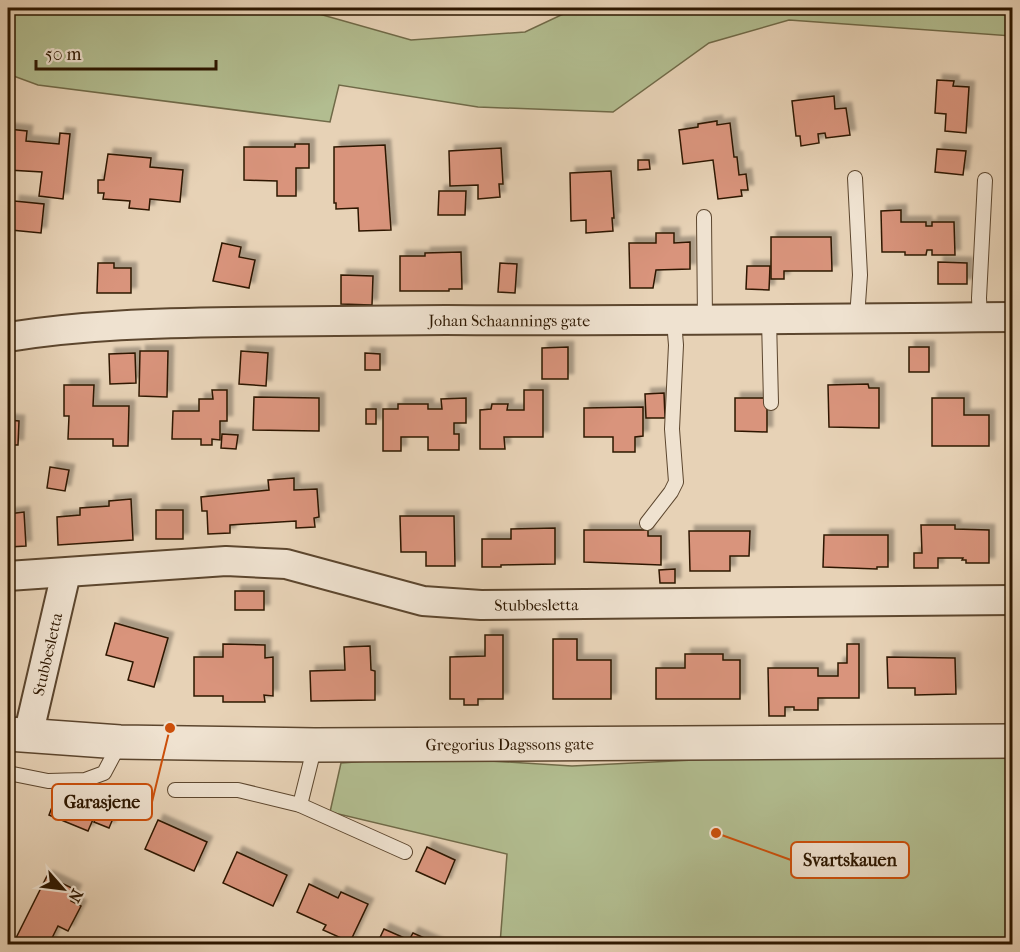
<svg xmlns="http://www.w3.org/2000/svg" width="1020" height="952" font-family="'IM FELL French Canon',serif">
<defs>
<filter id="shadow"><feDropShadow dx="5.5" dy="-5.5" stdDeviation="1.5" flood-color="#0004"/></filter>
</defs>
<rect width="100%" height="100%" fill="#e7d2b6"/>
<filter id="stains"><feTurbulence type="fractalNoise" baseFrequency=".00333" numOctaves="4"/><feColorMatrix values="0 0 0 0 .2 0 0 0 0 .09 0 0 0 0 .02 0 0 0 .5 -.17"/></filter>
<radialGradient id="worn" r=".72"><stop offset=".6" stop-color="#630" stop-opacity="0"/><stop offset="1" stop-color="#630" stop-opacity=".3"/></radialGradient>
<g fill="#b2bd90" stroke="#706a48" stroke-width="1.5">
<path d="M8,8H298L411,40L525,32L576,8H1012V36L789,20L709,43L613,112L478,107L339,85L330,122L38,85L8,74Z"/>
<path d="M1012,754V944H500L507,854L330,812L341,763L425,757L572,766L755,757Z"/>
</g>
<g fill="#d9947c" stroke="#2d1700" stroke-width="1.5" filter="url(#shadow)">
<path d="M937,80L954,81L953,86L969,87L966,133L945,131L946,114L935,113Z"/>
<rect x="1009" y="83" width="3" height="26"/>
<path d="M834,96L835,109L846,108L850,135L826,138L825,133L818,134L819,143L801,146L800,136H796L792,101Z"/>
<path d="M717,121V125L730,123L734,157H737L739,175L746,174L748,190H741L742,196L718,199L713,160L683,164L679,130L698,127V124Z"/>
<path d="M8,129L27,131L26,141L59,144L60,133L70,134L63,199L39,196L42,172L8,170Z"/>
<path d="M295,144H309V168H296V196H277V181L244,180V147H295Z"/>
<path d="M385,145L391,230L359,231L358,208L336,209V203H334V147Z"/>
<path d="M501,148L503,184H499L500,197L478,199V185L450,186L449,151Z"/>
<path d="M937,149L966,151L963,175L935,172Z"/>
<path d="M108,154L151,158L150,167L183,170L180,202L150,199L149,210L129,208L130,201L103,199L104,193H98V180H104Z"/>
<path d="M638,160H649L650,169L638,170Z"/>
<path d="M611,171L614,218H612L613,231L586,233V220L571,221L570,173Z"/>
<path d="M439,191H466L465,215H438Z"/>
<path d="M14,201L44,204L41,233L11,230Z"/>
<path d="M901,210V222H926V226H932V222H954L955,255H932V250H927L926,255H905V252H882L881,211Z"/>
<path d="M656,233H674V243L690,242V269L656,270L653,288H630L629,243H656Z"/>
<path d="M771,237H831L832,271H784V279H771Z"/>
<path d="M222,243L241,247L239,257L255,260L249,288L213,281Z"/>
<path d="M461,252L462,289H449V291H400V256H425V253Z"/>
<path d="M938,262L967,263V284H938Z"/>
<path d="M98,263H114V268H131V293H97Z"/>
<path d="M500,263L517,264L515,293L498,292Z"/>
<path d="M747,266H770L769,290L746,289Z"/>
<path d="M341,275L373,276L372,305L341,304Z"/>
<path d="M568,347V379H542V348Z"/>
<rect x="909" y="347" width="20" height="25"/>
<path d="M140,351H168L167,397L139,396Z"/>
<path d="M241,351L268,353L266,386L239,384Z"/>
<path d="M135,353L136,383L110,384L109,354Z"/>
<path d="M365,353L380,354V370H365Z"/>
<path d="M868,384L869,388H879V428L829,427L828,385Z"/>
<path d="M64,385H94L93,406H129L128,446H113V439H68L69,416H64Z"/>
<path d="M212,390H227V421H220V440L212,439V445H201V439H172L173,411H199V399H213Z"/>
<path d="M524,390H543V437H504L505,449H480V410L491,409L492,404H508L507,410H524Z"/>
<path d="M664,393L665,418H646L645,394Z"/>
<path d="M254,397L319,398V431L253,430Z"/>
<path d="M466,398V423H454V434H459V450H428V437H401V451H383V409H398V404H428V409H442L441,399Z"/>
<path d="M735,398H767V432L735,431Z"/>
<path d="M932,398H964V415H989V446H932Z"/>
<path d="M643,407V436L635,437V452H613V437H584V408Z"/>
<rect x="366" y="409" width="10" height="15"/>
<path d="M8,420L19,421L18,445H8Z"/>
<path d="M222,434L238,435L236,449L221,448Z"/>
<path d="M50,467L69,470L65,491L47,488Z"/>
<path d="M294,478V490L317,489L319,517L314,518L315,527L296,528V521L230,525V533L208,534L207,511H202L201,497L269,490L268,480Z"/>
<path d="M131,499L133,540L58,545L57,517L80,515V508L109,506V501Z"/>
<rect x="156" y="510" width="27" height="29"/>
<path d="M24,512L26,546L9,547L10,550H8V514Z"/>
<path d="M400,516H454L455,566H426V552H401Z"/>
<path d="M921,525H955V529L989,530V563H966V560H962L963,558H938V568H914V553H922Z"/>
<path d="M555,528V564L501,565V567H482V539H511V529Z"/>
<path d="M584,530H648V536H661V565L584,562Z"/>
<path d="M689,531H750L749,556H730V571H690Z"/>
<path d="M824,535H888V567H877V569L823,567Z"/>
<path d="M675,569V583H660L659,570Z"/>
<rect x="235" y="591" width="29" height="19"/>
<path d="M115,623L168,638L154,687L128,680L133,662L106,655Z"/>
<path d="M485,635H503V699H478V705H464V699H450V657L485,656Z"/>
<path d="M553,639H577V660H611V699H553Z"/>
<path d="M223,644L265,645V658L273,657V696L264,695L265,702H223V696H194V657H223Z"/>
<path d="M847,644H859V698H818V710H794V707H785V716H769L768,668H818V676H838V663H847Z"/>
<path d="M370,646L371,670L375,671V700L311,701L310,671L345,670L344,647Z"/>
<path d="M685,654H723V660H740V699H656V668H685Z"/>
<path d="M887,657L955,658L956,694L915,695V688H888Z"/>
<path d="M57,794L97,810L88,831L49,815Z"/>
<path d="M102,803L117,809L109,828L94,822Z"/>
<path d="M158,820L207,842L194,871L145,849Z"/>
<path d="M427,847L455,860L445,884L416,871Z"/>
<path d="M237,852L287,875L273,906L223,883Z"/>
<path d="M47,876L76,890L71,901L81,906L68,931L58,926L49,944H13Z"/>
<path d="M309,884L338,898L341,892L368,904L350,942L323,930L326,925L297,912Z"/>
<path d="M384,929L409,940L413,933L438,944H377Z"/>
</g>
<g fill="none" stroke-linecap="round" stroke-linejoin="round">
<g stroke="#5c462e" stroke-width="16">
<g id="service">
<path d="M855,178L860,275L857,318"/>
<path d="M704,217L705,320"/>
<path d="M980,318L979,298L985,180"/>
<path d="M769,319L771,403"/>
<path d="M647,523L671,492L676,482L672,429L676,345L674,321"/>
<path d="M8,773L48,781L85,780L104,773L120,743"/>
<path d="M175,790H238L300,805L405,852"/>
<path d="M300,805L315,745"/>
</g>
</g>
<g stroke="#5c462e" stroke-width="32">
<g id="minor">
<path id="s1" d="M8,337C82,325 158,323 234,322C305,321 376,320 446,320C635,321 824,319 1012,317"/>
<path id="s2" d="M8,576L226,561L286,564L423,601L481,605L1012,600"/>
<path id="s3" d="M28,736L66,573"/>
</g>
</g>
<g stroke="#5c462e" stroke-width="36">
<g id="tertiary">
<path id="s4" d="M8,734L120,742L315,745L1012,741"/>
</g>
</g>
<use href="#service" stroke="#efe2d0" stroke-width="14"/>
<use href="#minor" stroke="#efe2d0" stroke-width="28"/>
<use href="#tertiary" stroke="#efe2d0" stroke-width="33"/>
</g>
<g text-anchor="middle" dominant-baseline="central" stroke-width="6" stroke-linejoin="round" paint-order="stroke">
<g font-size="16" fill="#2d1700" stroke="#efe2d0">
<text stroke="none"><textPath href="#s1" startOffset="502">Johan Schaannings gate</textPath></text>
<text stroke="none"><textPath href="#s2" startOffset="534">Stubbesletta</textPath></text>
<text stroke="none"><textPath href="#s3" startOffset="84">Stubbesletta</textPath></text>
<text stroke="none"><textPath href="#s4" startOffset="502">Gregorius Dagssons gate</textPath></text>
</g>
</g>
<path fill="none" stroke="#cc4f0a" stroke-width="2" d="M170 728L152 802M716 833L791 860"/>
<g fill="#cc4f0a" stroke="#efe2d0" stroke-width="2">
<circle cx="170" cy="728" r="6"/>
<circle cx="716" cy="833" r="6"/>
</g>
<g fill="#efe2d0" stroke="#cc4f0a" stroke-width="2">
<rect x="52" y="784" width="100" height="36" rx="6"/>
<rect x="791" y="842" width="118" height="36" rx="6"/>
</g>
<g font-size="18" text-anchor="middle" font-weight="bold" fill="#2d1700">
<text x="102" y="808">Garasjene</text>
<text x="850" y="866">Svartskauen</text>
</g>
<rect width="1020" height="952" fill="none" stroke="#e7d2b6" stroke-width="30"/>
<rect x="9" y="9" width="1002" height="934" fill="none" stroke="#2d1700" stroke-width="3"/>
<rect x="15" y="15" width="990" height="922" fill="none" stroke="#2d1700" stroke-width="1.5"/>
<g transform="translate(63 889) rotate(118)" stroke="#efe2d0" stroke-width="4.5" paint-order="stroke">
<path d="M0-4.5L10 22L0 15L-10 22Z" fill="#2d1700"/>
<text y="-9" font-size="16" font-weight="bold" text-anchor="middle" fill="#2d1700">N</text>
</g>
<path d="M36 60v9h180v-9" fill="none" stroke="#2d1700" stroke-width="3"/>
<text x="45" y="60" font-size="18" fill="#2d1700" stroke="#efe2d0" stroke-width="4.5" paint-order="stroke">50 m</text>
<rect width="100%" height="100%" filter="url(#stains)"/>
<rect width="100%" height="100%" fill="url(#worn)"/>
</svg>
